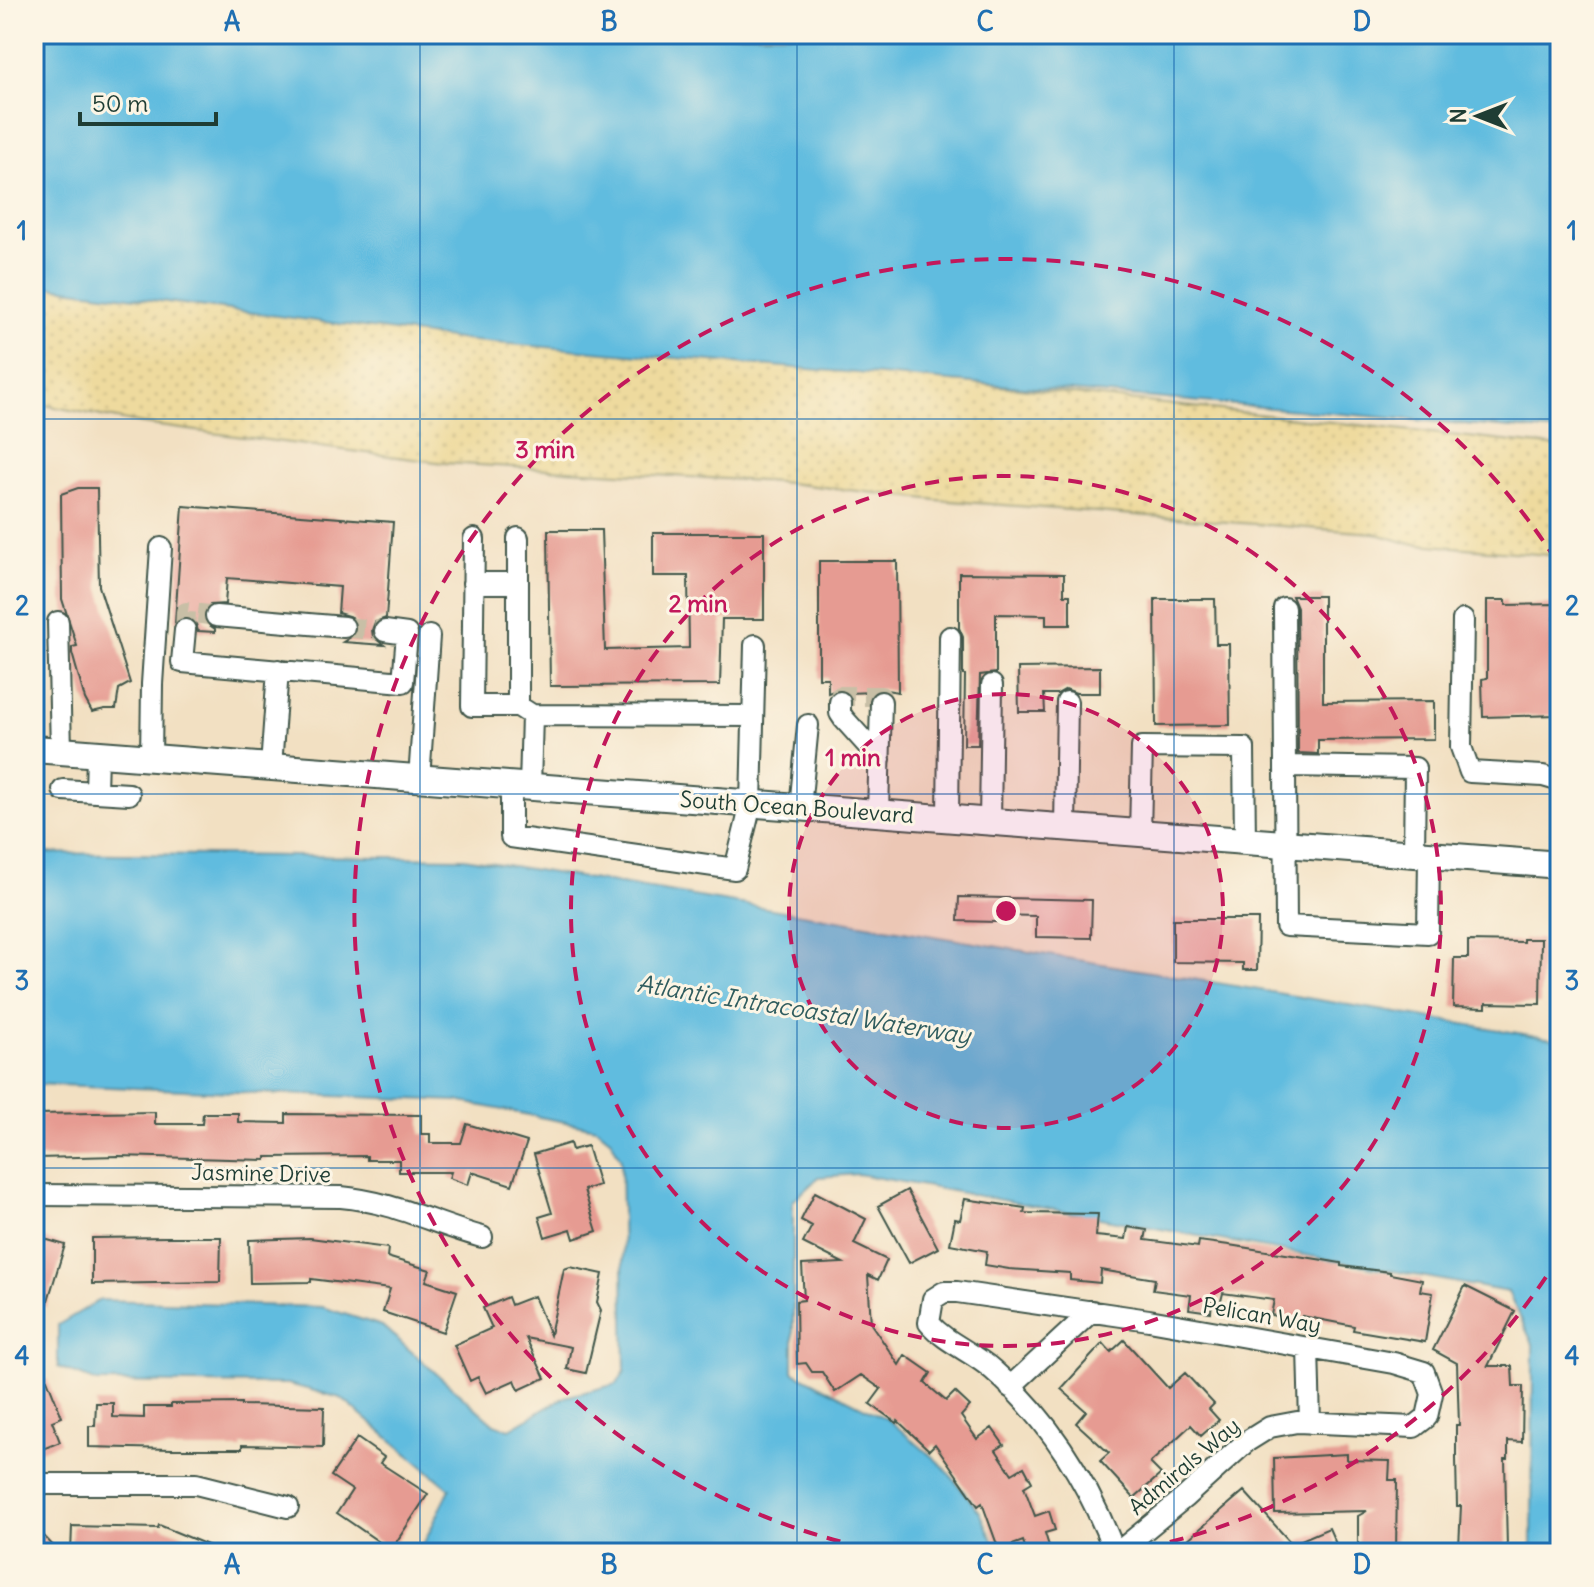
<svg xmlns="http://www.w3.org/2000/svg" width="1594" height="1587" font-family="Delius,sans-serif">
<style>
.sand{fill:url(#sand-dots);stroke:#868c69;stroke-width:2}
.water{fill:#61bcdf;stroke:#407c8a;stroke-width:2}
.building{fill:#e69b92}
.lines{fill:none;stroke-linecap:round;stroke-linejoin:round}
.minor-tunnel{stroke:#c8bfa6;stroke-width:20;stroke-dasharray:20 10;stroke-linecap:butt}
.minor-casing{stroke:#3f5549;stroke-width:24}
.major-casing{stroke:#3f5549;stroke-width:30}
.minor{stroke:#fff;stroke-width:20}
.major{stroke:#fff;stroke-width:26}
.grid{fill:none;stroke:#1f6fb2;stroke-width:2;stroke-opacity:0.55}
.ring{fill:none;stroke:#c2185b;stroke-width:4;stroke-dasharray:14 10}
.labels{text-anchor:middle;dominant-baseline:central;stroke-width:6;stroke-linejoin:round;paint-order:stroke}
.street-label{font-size:22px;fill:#1f3d34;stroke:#fcf5e5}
.water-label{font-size:24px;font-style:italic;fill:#305d5f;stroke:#fcf5e5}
.centre{fill:#c2185b;stroke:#fcf5e5;stroke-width:4}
.ring-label{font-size:24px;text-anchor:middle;font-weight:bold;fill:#c2185b;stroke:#fcf5e5;stroke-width:6;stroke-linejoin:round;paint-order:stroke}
.neatline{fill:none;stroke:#1f6fb2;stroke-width:3}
.grid-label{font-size:26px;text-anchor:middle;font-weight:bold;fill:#1f6fb2}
</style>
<defs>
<pattern id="sand-dots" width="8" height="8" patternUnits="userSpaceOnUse" patternTransform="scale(2)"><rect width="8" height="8" fill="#eeda9e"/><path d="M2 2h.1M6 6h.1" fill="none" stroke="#ccbc89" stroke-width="1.8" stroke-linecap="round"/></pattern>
</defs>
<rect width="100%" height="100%" fill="#fcf5e5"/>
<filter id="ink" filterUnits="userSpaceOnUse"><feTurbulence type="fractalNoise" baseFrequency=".0125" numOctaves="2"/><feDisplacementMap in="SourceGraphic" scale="16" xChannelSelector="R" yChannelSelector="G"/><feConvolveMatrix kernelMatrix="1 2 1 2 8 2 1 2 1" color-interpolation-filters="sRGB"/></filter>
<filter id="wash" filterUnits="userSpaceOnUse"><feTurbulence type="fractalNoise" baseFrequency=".006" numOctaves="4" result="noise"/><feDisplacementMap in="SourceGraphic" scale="32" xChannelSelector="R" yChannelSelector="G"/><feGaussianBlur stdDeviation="1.8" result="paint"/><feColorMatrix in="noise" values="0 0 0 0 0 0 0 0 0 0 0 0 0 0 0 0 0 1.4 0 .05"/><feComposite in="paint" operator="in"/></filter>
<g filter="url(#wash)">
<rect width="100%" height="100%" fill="#f2e0c2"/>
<path class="sand" d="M34 281 1560 447V556L1407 543 1374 533 937 500 779 482 444 463 143 424 34 403Z"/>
<path class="water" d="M34 34H1560V432L473 341 34 285Z
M34 853 464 858 1560 1040V1553H1532L1533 1344 1508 1292 858 1174 819 1177 793 1201V1372L889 1420 943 1466 980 1512 999 1553H419L450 1489 341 1398 288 1384 97 1382 58 1367V1325L100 1300 322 1307 382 1326 494 1424 510 1429 565 1397 617 1384 625 1371 621 1160 611 1140 596 1128 457 1101 34 1084Z"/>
<g id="blocks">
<path class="building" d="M78 488H97L99 586 130 683 119 689 116 709H105L92 712 85 699 72 653V647L77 646 62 599 61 494Z
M183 506 393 522 386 618 375 622 372 630 373 637 384 645 343 642 354 635 357 627 352 617 338 613 340 587 227 578 225 604 210 605 203 614 205 622 215 629V632L198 631 196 624 187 617 175 622Z
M548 530H601L605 650 689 648 688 576H653V533H764V619H722L720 685 550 686Z
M819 561H897L898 692 881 689 873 692 848 693 839 689 828 693V678H819Z
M959 573 1064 574V595H1070V625H1046V615L996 614V673L980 675 978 745H964L965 675H963V637L959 628Z
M1292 596H1323V702L1434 701V739L1318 740V754L1298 753 1297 608Z
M1155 599H1215L1216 644H1229L1230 725 1156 726Z
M1487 600H1506V605L1554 604 1557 715 1483 717 1482 679 1487 678Z
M1100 667V693H1076L1066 689 1057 694H1044L1045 712H1019L1018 668Z
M959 897 1092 900 1091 938 1036 937V916L996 915V922L958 921Z
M1173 919H1258L1257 970H1243V963L1173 962Z
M1523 939H1541L1540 1004 1486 1003V1008L1453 1007 1454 958H1468V941L1523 942Z
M155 1112V1124H202L203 1113H238V1122L286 1123V1114L421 1115V1134H430V1143H461L467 1124 527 1142 512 1185 472 1172 468 1185 449 1178 451 1172H399V1160H367V1156L266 1157V1160L119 1156 37 1158 36 1114Z
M570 1143 572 1150 587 1146 599 1185 584 1190 597 1231 574 1239 571 1229 545 1237 539 1217 552 1213 534 1154Z
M907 1190 938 1248 909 1263 878 1206Z
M815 1192 866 1219 854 1244 887 1260 878 1280 868 1275 871 1324 899 1365 905 1355 931 1373 925 1383 946 1401 955 1392 970 1406 961 1416 977 1439 992 1428 1004 1445 996 1450 1012 1474 1024 1467 1032 1482 1024 1487 1035 1516 1049 1511 1055 1530 1045 1533 1051 1553H1027L1023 1541 999 1550 982 1503 978 1506 935 1444 929 1450 898 1421 897 1423 870 1404 881 1389 861 1375 835 1392 822 1372H812L806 1363 797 1364 796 1301 804 1300 802 1265 843 1263 803 1243 812 1226 801 1220Z
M965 1199 1025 1208 1024 1213 1098 1214 1096 1236 1126 1239 1128 1227 1147 1230 1145 1240 1198 1247 1199 1241 1229 1245 1323 1260 1341 1263V1266L1390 1272V1274L1422 1280 1420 1291 1433 1293 1425 1342 1353 1330 1354 1326 1302 1316 1301 1321 1271 1315 1274 1300 1223 1293 1221 1301 1212 1300 1211 1312 1189 1309 1191 1295 1153 1290 1155 1279 1101 1270 1100 1283 1070 1280V1273L1009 1269 985 1265 987 1251 950 1244 955 1219 960 1220Z
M34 1236 65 1245 46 1307 34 1303Z
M170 1237H221L220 1282 92 1284V1238Z
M310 1238 388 1248 387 1257 430 1270 426 1281 457 1291 443 1332 383 1312 390 1289 311 1279V1282L250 1283 249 1240Z
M570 1267 603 1274 597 1302 601 1310 586 1373 567 1369 571 1347 526 1338 545 1378 519 1390 515 1380 486 1393 478 1377 470 1381 454 1345 492 1328 483 1308 508 1297 511 1305 534 1296 550 1335 564 1269Z
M1465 1286 1515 1311 1488 1366H1512L1513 1386H1523L1522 1442 1508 1441V1459H1505L1507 1548 1459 1547 1461 1506H1457L1456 1458V1425H1459L1457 1363 1433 1350Z
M1124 1340 1168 1388 1185 1373 1214 1404 1209 1409 1219 1420 1201 1436 1191 1425 1150 1463 1161 1474 1134 1498 1100 1461 1109 1453 1076 1423 1086 1411 1061 1389 1103 1343 1111 1352Z
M47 1379 62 1417 52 1421 60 1442 38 1451 34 1440V1385Z
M96 1403H113V1417L144 1418V1407H171V1404L241 1403V1405L324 1407 323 1447 242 1445V1449H172L89 1447V1426H95Z
M357 1438 384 1457 380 1463 428 1494 391 1550 337 1513 352 1490 331 1476Z
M1347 1454V1460L1390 1461 1389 1480H1397L1396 1553H1358V1516L1367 1511 1275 1513 1274 1458Z
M1244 1491 1292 1544 1329 1528 1340 1553H1185L1193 1546 1187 1540Z
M159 1525 227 1553H71L72 1526 158 1528Z
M42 1534 60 1553H34V1541Z"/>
</g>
</g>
<g filter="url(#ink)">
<use href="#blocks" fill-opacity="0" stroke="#3f5549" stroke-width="2"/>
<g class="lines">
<path class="minor-tunnel" d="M344 627 385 631
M185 630 186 612 216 616
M840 702V696H881V702"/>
<g class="minor-casing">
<path id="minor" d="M474 539 472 706H518L532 715 753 716
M473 583H518
M1284 608 1286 926 1428 933 1429 856
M216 616 344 627
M1463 620 1461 747 1470 772 1543 776 1560 781
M58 622 61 751
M185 630 182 662 403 682 407 634 385 631
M840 702V713L844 719 880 759
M518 706V538
M151 758 152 684 161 548
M1285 766 1415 768 1414 854
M271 767 278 670
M419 779 429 636
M511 785V837L735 869 751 804 755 645
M530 787 532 715
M63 790 129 794
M96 792 97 754
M800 808 808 725
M878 813 881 702
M948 819 950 637
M990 822 992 685
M1065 828 1067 702
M1140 834 1142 747 1244 748 1245 842
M34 1195 341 1197C395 1202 431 1223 482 1237
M1308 1348 1310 1423
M1010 1387 1092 1311
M34 1484H196L288 1507
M1115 1553C1089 1484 1049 1419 993 1370 973 1352 946 1343 929 1323L933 1299 944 1292H957L1149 1320 1394 1363 1424 1372 1432 1394 1427 1417 1414 1427 1297 1422 1270 1427 1246 1442 1184 1498 1117 1553"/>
</g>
<g class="major-casing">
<path id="major" d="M34 749 1560 865"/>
</g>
<use href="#minor" class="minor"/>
<use href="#major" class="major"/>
</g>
</g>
<path class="grid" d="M420 34V1553M797 34V1553M1174 34V1553M34 419H1560M34 794H1560M34 1168H1560"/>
<circle cx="1006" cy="911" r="217" fill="#c2185b" fill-opacity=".12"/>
<g class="ring">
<circle cx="1006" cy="911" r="217"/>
<circle cx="1006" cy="911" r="435"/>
<path d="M1559 1257A652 652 0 0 1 1125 1552M887 1552A652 652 0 1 1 1559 565"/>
</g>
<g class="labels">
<g class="street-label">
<text transform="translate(797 807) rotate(4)">South Ocean Boulevard</text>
<text transform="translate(261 1173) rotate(1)">Jasmine Drive</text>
<text transform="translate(1262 1315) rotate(10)">Pelican Way</text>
<text transform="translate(1184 1466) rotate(-40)">Admirals Way</text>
</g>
<g class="water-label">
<text transform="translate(804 1009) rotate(9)">Atlantic Intracoastal Waterway</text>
</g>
</g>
<circle cx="1006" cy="911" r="12" class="centre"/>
<g class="ring-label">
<text x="545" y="458">3 min</text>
<text x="698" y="612">2 min</text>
<text x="853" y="766">1 min</text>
</g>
<rect width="1594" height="1587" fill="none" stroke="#fcf5e5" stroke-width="88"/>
<g transform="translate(1478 116) rotate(270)" stroke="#fcf5e5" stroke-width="6" paint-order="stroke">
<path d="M0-6L14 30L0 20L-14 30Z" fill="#1f3d34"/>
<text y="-12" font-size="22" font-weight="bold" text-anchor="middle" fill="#1f3d34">N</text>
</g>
<path d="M80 112v12h136v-12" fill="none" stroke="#1f3d34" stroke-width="4"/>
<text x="92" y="112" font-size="24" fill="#1f3d34" stroke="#fcf5e5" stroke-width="6" paint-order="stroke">50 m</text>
<rect x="44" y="44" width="1506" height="1499" class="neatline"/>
<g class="grid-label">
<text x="232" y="31">A</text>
<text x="609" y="31">B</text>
<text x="985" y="31">C</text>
<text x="1362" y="31">D</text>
<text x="22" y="240">1</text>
<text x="1572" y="240">1</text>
<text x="22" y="615">2</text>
<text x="1572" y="615">2</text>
<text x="22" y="990">3</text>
<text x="1572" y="990">3</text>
<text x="22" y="1365">4</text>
<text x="1572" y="1365">4</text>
<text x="232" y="1574">A</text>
<text x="609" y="1574">B</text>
<text x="985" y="1574">C</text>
<text x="1362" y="1574">D</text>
</g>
</svg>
